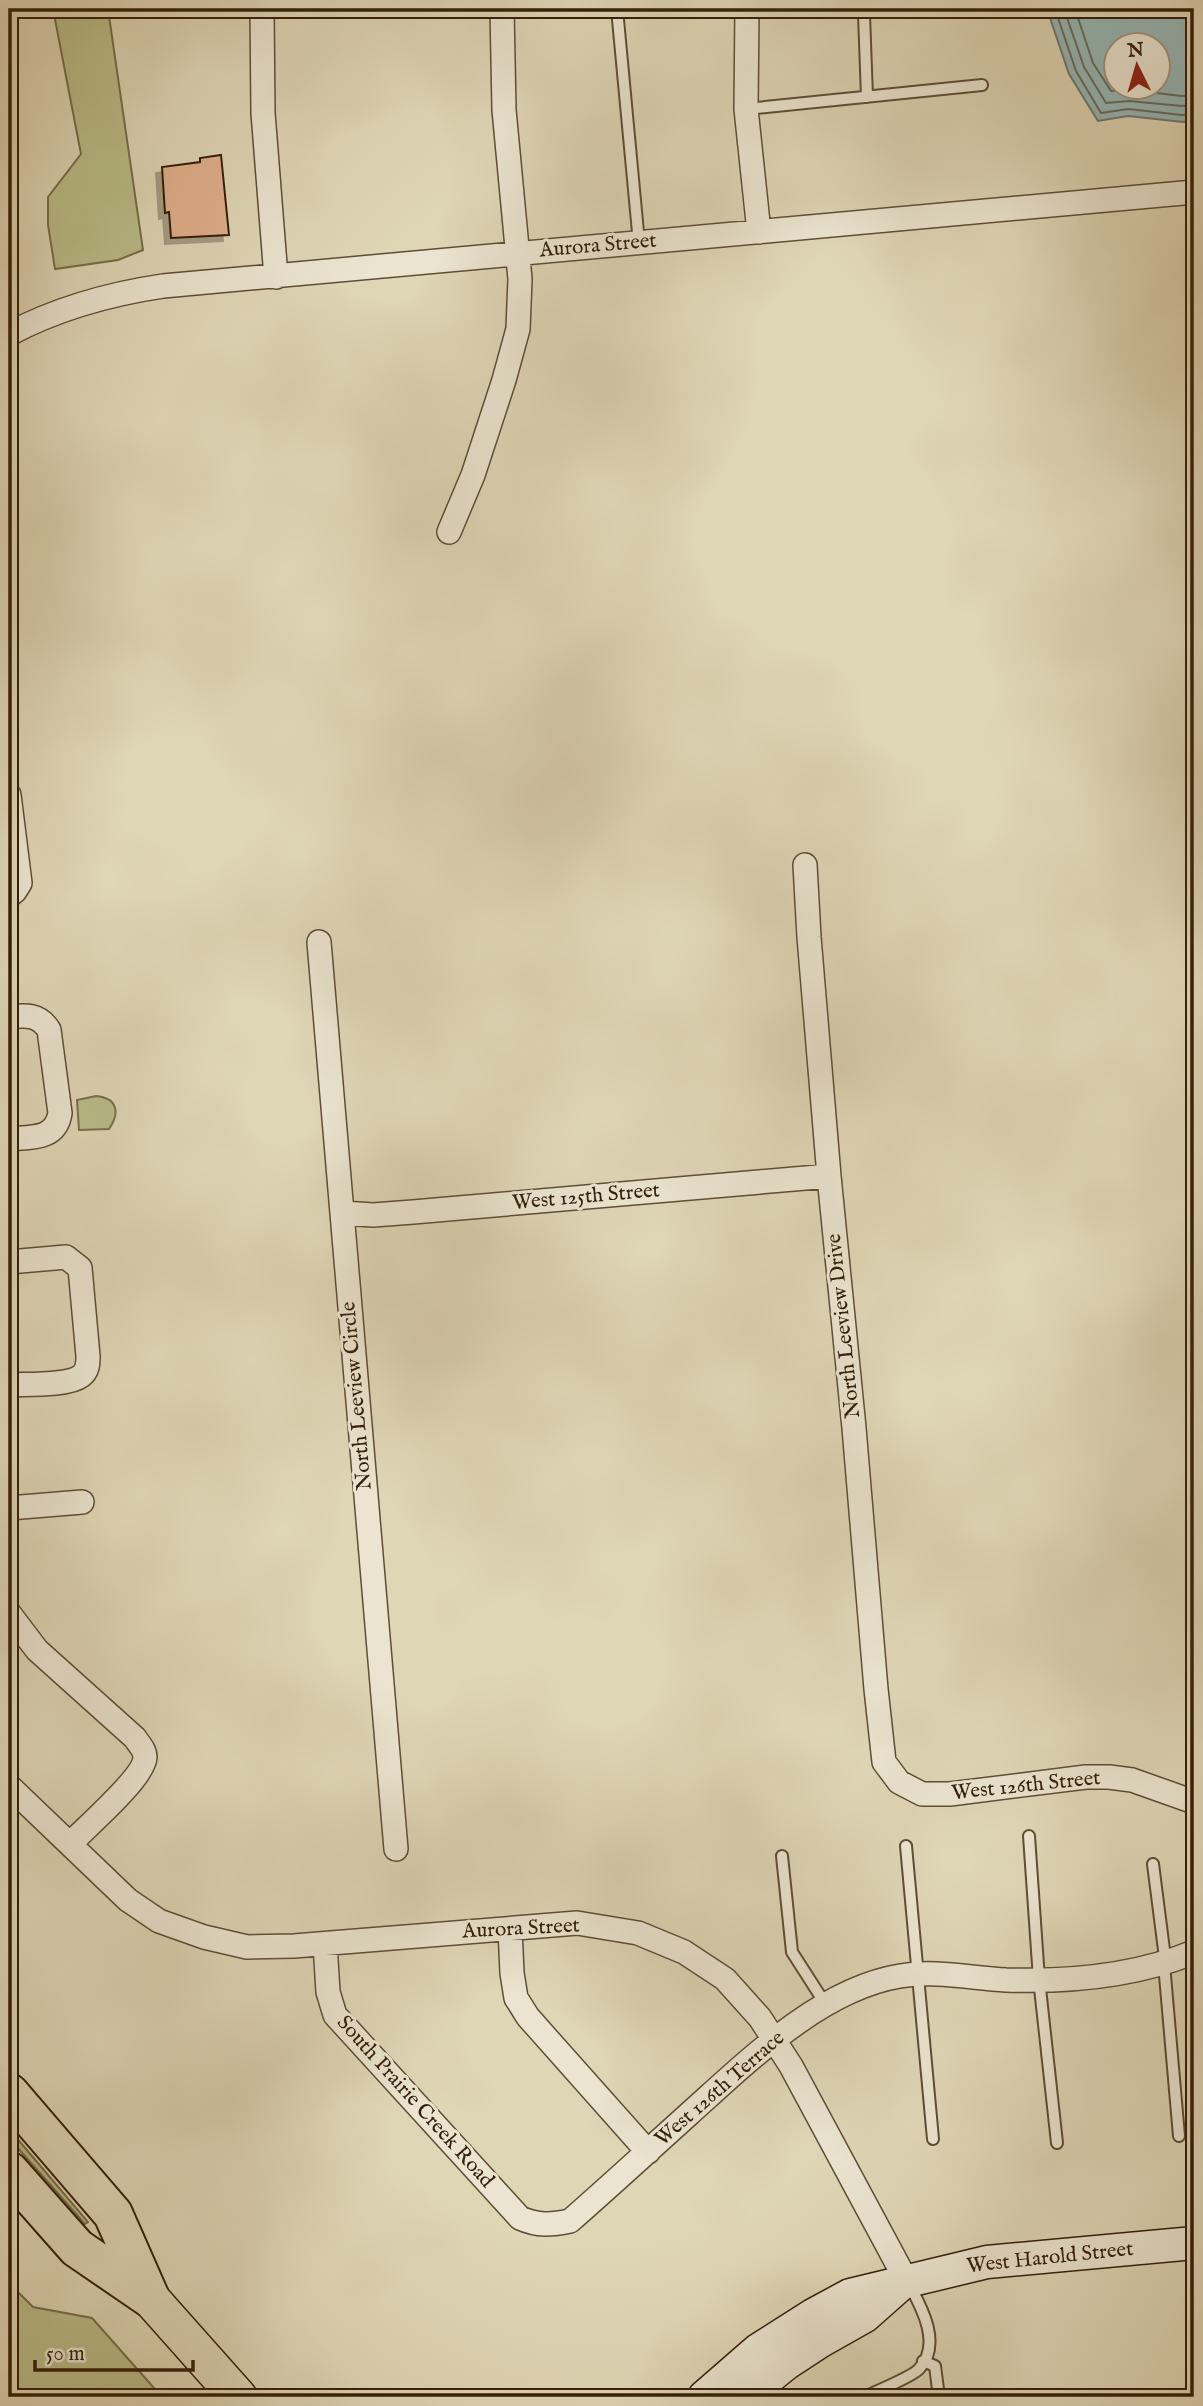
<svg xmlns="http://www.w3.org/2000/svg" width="1203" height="2406" font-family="'IM FELL English',serif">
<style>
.green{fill:#b9bc89;stroke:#776e4a;stroke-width:2}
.water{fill:#96b7b7;stroke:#6f7a72;stroke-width:2;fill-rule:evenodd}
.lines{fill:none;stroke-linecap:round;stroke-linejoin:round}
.shore{stroke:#666b60;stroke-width:2}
.building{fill:#dfaf8d;stroke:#351f0a;stroke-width:2;filter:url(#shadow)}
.service-casing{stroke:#604d35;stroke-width:14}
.minor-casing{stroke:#604d35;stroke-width:26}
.secondary-casing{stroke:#351f0a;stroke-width:35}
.trunk-casing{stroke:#351f0a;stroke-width:40}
.motorway-casing{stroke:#351f0a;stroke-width:42}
.service{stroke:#eae4d0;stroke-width:10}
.minor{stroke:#eae4d0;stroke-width:23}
.secondary{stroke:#eae4d0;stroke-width:32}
.trunk{stroke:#dfd6b6;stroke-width:37}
.motorway{stroke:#dfd6b6;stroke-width:38}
.labels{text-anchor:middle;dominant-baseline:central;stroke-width:6;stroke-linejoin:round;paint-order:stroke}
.street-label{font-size:21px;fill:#351f0a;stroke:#eae4d0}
</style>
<defs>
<filter id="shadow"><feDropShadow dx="-6" dy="6" stdDeviation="0" flood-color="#0004"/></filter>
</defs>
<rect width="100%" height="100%" fill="#dfd6b6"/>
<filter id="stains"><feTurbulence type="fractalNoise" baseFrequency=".00286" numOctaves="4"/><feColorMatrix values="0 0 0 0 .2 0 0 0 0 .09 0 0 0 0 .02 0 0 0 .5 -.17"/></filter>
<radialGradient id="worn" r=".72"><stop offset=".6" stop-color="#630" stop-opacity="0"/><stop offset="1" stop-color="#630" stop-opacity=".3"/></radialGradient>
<path class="green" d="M53 9H108L143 250 118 260 55 269 48 225V197L81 154Z
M96 1096C118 1098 120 1113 109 1129L79 1130 77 1100Z
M9 2129 88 2222 85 2224 9 2138Z
M9 2283 33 2307 92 2318 162 2397H9Z"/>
<path class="water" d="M1047 9H1194V121L1183 122 1128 116 1098 121 1069 74ZM1116 46H1158V88H1116Z"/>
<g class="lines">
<path class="shore" d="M1055 9 1076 71 1101 113 1128 109 1182 115 1194 114
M1064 9 1084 67 1106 103 1129 101 1182 106 1194 105
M1075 9 1093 63 1111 91 1130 90 1182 96 1194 95"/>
</g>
<path class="building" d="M221 155 229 235 171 238 169 212 165 213 162 167 200 162V158Z"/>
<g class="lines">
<g class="service-casing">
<path id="service" d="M617 9 639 243
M866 9 864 15 867 97
M746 109 982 85
M1029 1836 1039 1979 1057 2143
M906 1846 933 2139
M782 1856 792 1952 826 2005
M1153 1864 1164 1950 1169 1961
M1164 1964 1179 2136
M923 2361 935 2366 939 2397
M865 2397C876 2391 912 2377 919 2369 942 2345 922 2308 910 2286"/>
</g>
<g class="minor-casing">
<path id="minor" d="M262 9 263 113 276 277
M747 9 746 109 759 232
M9 334C58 308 109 294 163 286L1194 192
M449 532 473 475 504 380 518 329 520 279 504 110 502 9
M9 795 20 883 15 891 9 896
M805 865 809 937 829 1176 854 1428 876 1689 884 1762 899 1782 922 1794H950L1086 1777H1109L1132 1780 1194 1802
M319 942 396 1849
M9 1017C26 1015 39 1014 49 1030L60 1113C56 1140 31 1137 9 1139
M343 1213 373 1215 413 1212 829 1176
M9 1262 66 1257 80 1268 88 1356C88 1363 88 1371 81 1376 68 1386 26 1384 9 1385
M9 1508 82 1502
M9 1613 37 1650 135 1738C139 1744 145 1750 145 1757 145 1777 85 1828 70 1844
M9 1786 128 1900 159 1921 204 1937 247 1947 294 1946 577 1923 638 1933 684 1952 725 1979 760 2018 791 2066 906 2280
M510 1929 512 1973 516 1998 528 2017 648 2152
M325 1944 328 1992 335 2015 520 2218C538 2226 551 2225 570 2221 610 2186 649 2150 689 2114 746 2063 820 1989 900 1976 936 1970 970 1978 1006 1980 1069 1982 1136 1976 1194 1952"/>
</g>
<g class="secondary-casing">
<path id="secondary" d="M704 2397 758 2350 813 2315 850 2295 987 2262 1194 2243
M745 2397 787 2363 819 2342 865 2316 900 2285"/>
</g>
<g class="trunk-casing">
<path id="trunk" d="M150 2298 238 2397"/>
</g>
<g class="motorway-casing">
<path id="motorway" d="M9 2093 113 2214 150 2298
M9 2171 77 2248 150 2298"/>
</g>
<use href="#service" class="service"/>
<use href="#minor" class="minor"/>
<use href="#secondary" class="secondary"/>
<use href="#trunk" class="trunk"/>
<use href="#motorway" class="motorway"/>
</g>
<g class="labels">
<g class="street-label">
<text transform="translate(598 246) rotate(-5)">Aurora Street</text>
<text transform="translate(586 1197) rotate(-5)">West 125th Street</text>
<text transform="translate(844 1326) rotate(-96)">North Leeview Drive</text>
<text transform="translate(357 1396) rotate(-95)">North Leeview Circle</text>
<text transform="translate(1026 1786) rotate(-6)">West 126th Street</text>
<text transform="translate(521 1929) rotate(-3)">Aurora Street</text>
<text transform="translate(720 2089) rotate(-41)">West 126th Terrace</text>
<text transform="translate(415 2102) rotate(48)">South Prairie Creek Road</text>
<text transform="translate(1050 2258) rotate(-6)">West Harold Street</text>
</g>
</g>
<rect width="1203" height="2406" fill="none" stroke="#dfd6b6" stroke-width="35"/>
<rect x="10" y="10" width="1182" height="2385" fill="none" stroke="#351f0a" stroke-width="3.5"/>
<rect x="18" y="18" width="1168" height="2371" fill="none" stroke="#351f0a" stroke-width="2"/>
<g transform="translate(1137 66) rotate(355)"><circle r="33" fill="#eae4d0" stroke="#a29581" stroke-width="2"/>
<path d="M0-5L12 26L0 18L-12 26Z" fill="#8f2418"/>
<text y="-10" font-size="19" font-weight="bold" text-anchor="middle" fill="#351f0a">N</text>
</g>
<path d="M35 2360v10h158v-10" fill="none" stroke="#351f0a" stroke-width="3.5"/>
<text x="46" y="2360" font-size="21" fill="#351f0a" stroke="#eae4d0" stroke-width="5" paint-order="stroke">50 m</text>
<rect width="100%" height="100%" filter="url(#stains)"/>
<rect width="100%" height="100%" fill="url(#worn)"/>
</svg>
